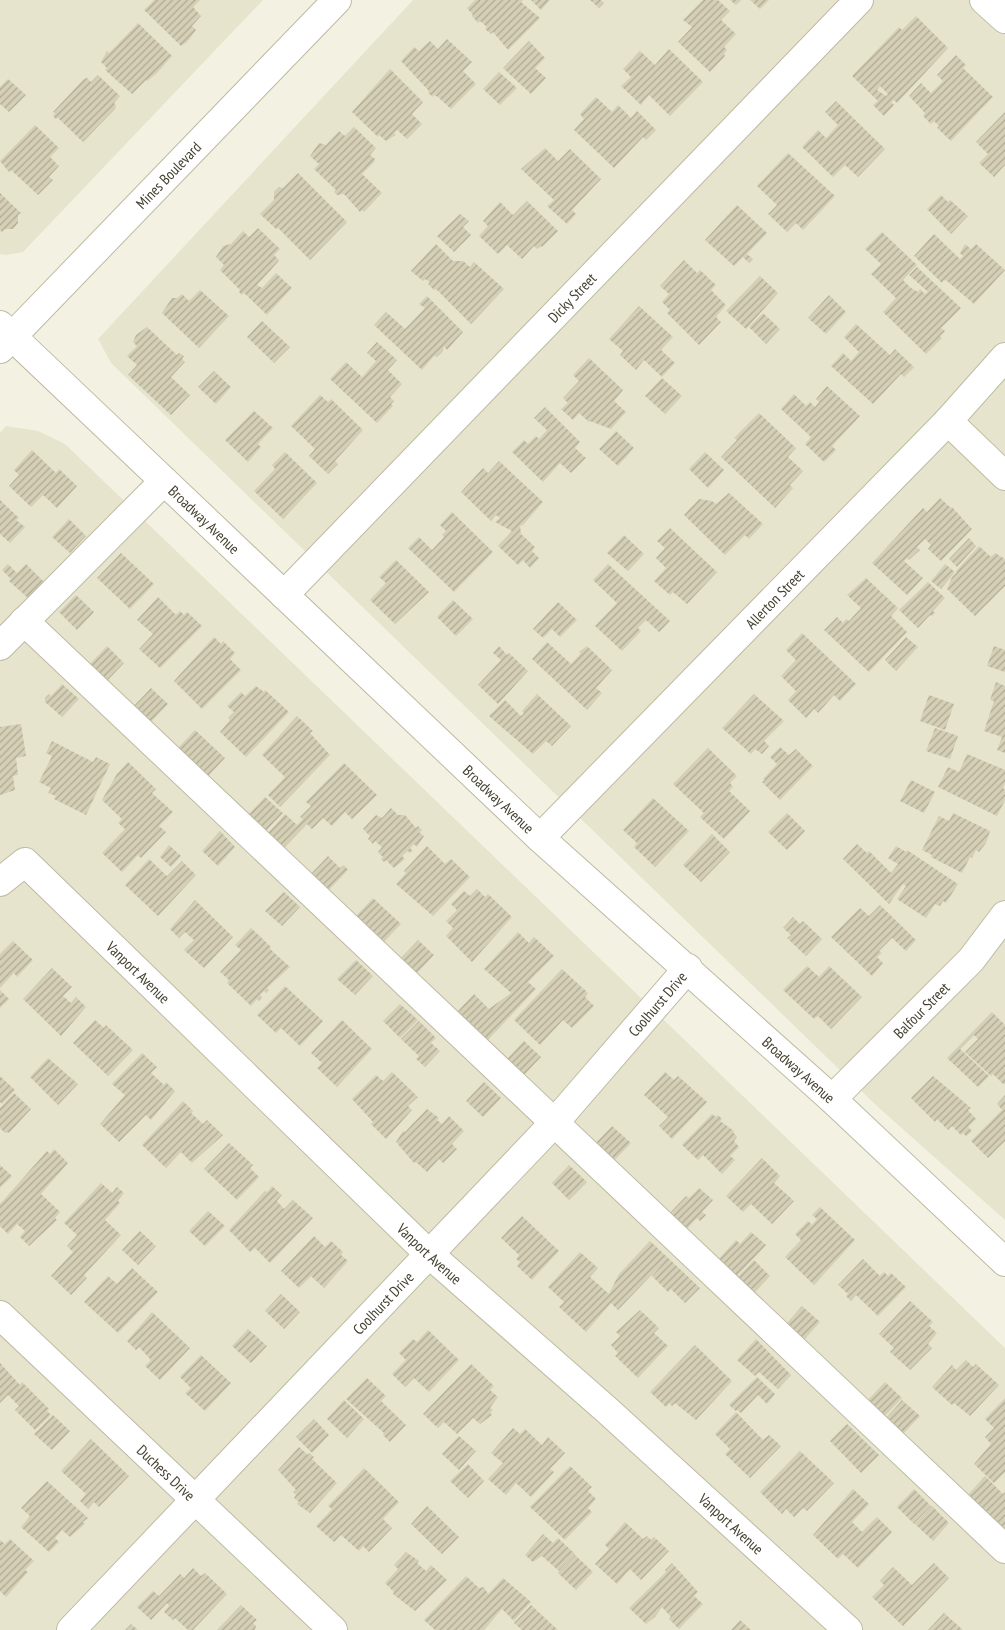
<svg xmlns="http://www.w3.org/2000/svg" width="1005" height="1630" font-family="'PT Sans Narrow',sans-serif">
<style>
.residential{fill:#e7e4ce}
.building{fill:url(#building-hatch);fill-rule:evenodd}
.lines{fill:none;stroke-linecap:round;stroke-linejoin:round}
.minor-casing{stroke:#bebaa3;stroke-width:30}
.minor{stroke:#fff;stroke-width:28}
.labels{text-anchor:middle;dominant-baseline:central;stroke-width:4.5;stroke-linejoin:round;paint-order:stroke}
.street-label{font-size:15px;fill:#444031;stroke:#fff}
</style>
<defs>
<pattern id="building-hatch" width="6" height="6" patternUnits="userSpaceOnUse" patternTransform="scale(1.25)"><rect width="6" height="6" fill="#d4cfb5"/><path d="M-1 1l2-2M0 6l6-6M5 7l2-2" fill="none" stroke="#aea994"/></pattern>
</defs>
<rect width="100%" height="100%" fill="#f3f1e1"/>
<path class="residential" d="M0 0H263L23 252 6 255 0 254Z
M413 0H1005V1220L878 1107 111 363 98 339Z
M6 426 38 431 65 444 1005 1348V1630H0V433Z"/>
<path class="building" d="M154 0H200L193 7 201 16 192 26 196 30 187 42 181 46 144 10Z
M475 0H523L521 2 540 18 508 50 493 32 491 34 485 29 487 27 480 21 478 23 472 16 473 15 467 8Z
M531 0H550L541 10Z
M590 0H601L604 3 599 8Z
M703 0H718L730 11 721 20 736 34 724 47 727 50 724 54 725 56 710 72 678 42 692 27 683 20Z
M730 0H741L736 5Z
M750 0H769L760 9Z
M916 16 948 48 897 103 894 100 891 102 894 105 884 116 873 105 878 101 852 76 899 27 902 30ZM880 86 888 94 886 96 877 90Z
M138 23 172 56 157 73 147 81 146 80 132 94 105 70 107 68 101 62 107 51 109 53Z
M447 39 472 62 463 71 476 84 451 109 438 97 434 95 433 97 428 93 429 91 401 61 414 47 419 51 430 41 438 49Z
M529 41 545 58 535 68 546 78 531 94 503 68Z
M669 49 703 82 670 116 649 95 641 105 621 86 631 77 623 69 640 51 655 65Z
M956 55 966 65 963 68 993 97 951 141 937 128 939 126 934 121 931 124 923 116 925 113 909 96 921 83 931 93 943 81 937 75Z
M390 69 423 102 412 114 422 124 407 139 397 130 394 133 396 135 386 141 379 135 378 137 352 112Z
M499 72 517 88 500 105 483 89Z
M98 75 120 96 114 103 116 106 115 109 83 142 58 118 56 119 53 116 55 113 53 112 84 79 87 78 91 82Z
M8 79 26 95 9 112 0 104V87Z
M596 97 612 112 618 105 631 118 637 111 656 130 646 140 643 137 614 168 574 130 584 119 580 114Z
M836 101 885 149 858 177 845 165 833 177 802 147 818 130 826 138 838 125 825 112Z
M1005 112V165L994 177 979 163 988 154 976 142Z
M35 125 59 148 50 157 59 166 49 177 53 180 38 195 11 170 9 172 0 161Z
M354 127 376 148 370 155 375 159 374 162 362 174 382 193 364 212 362 210 360 212 344 194 337 195 334 192 336 190 314 169 319 164 310 156 319 143 326 145 339 131 345 136Z
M545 148 558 161 570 149 601 179 572 210 576 214 567 224 547 206 554 200 521 169Z
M788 153 835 196 803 230 796 223 787 232 768 214 777 205 757 186Z
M298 173 347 222 310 260 278 228 276 229 260 214 274 200V192L279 187 283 188Z
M0 193 21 213 18 215V223L13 229H5L2 232 0 230Z
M941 195 948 202 950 200 968 216 951 234 927 209Z
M527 201 558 231 542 247 541 246 537 249 534 246 522 259 507 245 498 254 479 236 488 226 483 221 500 202 513 215Z
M737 205 767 233 747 254 753 259 749 263 743 257 734 266 705 240Z
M460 214 469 221 463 227 471 235 454 252 437 236Z
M258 228 280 249 274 255 279 260 277 263 257 285 262 288 276 273 292 288 267 315 244 293 242 295 239 292 240 290 220 270 224 265 216 257 223 246 231 244 243 231 249 237Z
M882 232 917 265 903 280 911 288 918 292 920 289 925 294 928 292 909 275 917 267 961 308 941 328 945 331 940 336 942 338 926 354 883 312 896 298 871 274 881 264 865 249Z
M934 234 960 259 963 256 960 253 965 244 971 249 976 244 1005 270 974 304 947 281 944 280 942 283 914 256Z
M436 244 453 261H463L470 267 474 262 504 289 471 324 436 289 434 290 428 284 430 282 425 279 423 281 411 271Z
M684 260 697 273 700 270 716 285 711 290 726 305 716 317 721 322 699 345 667 313 670 310 662 302 669 294 660 286Z
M760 276 778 293 746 329 726 311Z
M200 290 229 316 199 348 162 313 172 298H177L182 294 189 301Z
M829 295 846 312 826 334 808 318Z
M427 296 463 332 447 350 444 346 443 351 437 357 434 356 422 370 374 325 386 312 405 329 425 308 419 304Z
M639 306 673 337 661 350 675 363 662 377 644 360 636 370 620 355 623 351 609 339Z
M763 313 780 329 766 344 749 327Z
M262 321 290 347 274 363 247 337Z
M856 324 890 355 895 349 914 367 904 377 901 374 873 404 831 366 843 353 851 361 859 352 844 337Z
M147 327 177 355 179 353 184 356 182 359 185 362 171 377 190 395 171 415 128 375 137 365 127 356 137 346 133 342 136 335Z
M377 342 397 360 388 370 402 384 390 397 394 401 391 404 393 406 377 423 330 379 346 362 362 377 376 361 367 353Z
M589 358 623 390 614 401 626 412 611 429 590 421 589 422 579 413 573 420 561 409 568 403 563 398 579 381 573 375Z
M214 371 231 387 216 404 198 387Z
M662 378 682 396 665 414 645 396Z
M827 386 860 416 832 446 836 450 824 462 805 444 811 437 781 409 794 394 806 406 810 402 815 407 819 402 816 399Z
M320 395 328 402 331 399 363 430 335 461 338 464 328 474 309 456 315 449 291 426Z
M545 407 580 442 575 448 586 458 571 473 560 463 543 482 512 452 524 440 528 444 536 436 539 439 547 430 534 418Z
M254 411 273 428 258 444 261 447 248 462 225 440Z
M759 413 796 448 788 457 803 471 790 485 793 488 775 508 721 457 737 440 734 438Z
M616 431 634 448 618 466 599 449Z
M32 450 56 473 59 469 77 486 57 508 43 495 31 507 9 486 19 475 14 470Z
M285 452 317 483 283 519 254 491 275 469 272 465Z
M705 452 724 470 708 488 689 469Z
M499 461 543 502 523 525 520 526 521 534 535 547 532 551 539 558 530 568 523 560 518 565 498 546 512 531 495 522 500 518 496 515 491 521 461 492 483 468 488 473Z
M729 493 763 524 749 539 745 535 725 555 684 515 699 499 712 501 716 504Z
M940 498 951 508 952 507 972 529 941 561 928 549 931 545 925 539 917 547 920 550 909 560 907 558 904 561 923 578 907 595 872 563 923 508 927 512Z
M0 500 19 518 16 520 25 527 10 543 0 534Z
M452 512 493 552 454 592 408 548 419 537 432 550 444 537 442 535 446 531 440 525Z
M69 519 86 536 70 553 52 537Z
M670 528 717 572 687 604 673 592 670 595 654 581 666 568 656 558 665 548 657 541Z
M624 535 644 554 628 571 607 553Z
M969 538 976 546 957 567 949 559Z
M979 546 991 557 995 553 1005 559V586L975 616 947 589 952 577 957 572 956 571Z
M121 553 154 584 130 609 97 578Z
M396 560 429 592 395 624 370 600 386 583 379 577Z
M8 564 17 573 26 564 44 582 29 599 9 581 11 579 2 570Z
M608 564 670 621 659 632 646 620 638 628 641 631 622 651 595 626 617 603 593 580Z
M945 564 955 572 941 589 931 581Z
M866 578 898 608 891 616 907 632 869 672 824 630 837 617 843 623 846 619 849 621 861 608 847 595Z
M928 582 945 598 933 611 935 613 932 616 930 615 918 628 899 610Z
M76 595 94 612 77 630 59 612Z
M158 597 176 615 180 611 184 615 187 612 202 626 160 668 139 649 153 634 137 620Z
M453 600 473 619 456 636 437 617Z
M558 602 577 620 560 637 552 629 543 638 533 629Z
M802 633 856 684 840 701 834 695 818 713 814 709 806 718 788 700 796 691 781 676 796 660 786 650Z
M214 637 221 644 223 641 235 653 230 659 241 670 202 709 174 681Z
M906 637 918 647 896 671 885 660Z
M547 642 571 664 581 653 579 652 587 646 612 670 596 688 602 693 587 710 532 659Z
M107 646 124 663 106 682 89 665Z
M499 646 507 655 509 653 528 671 498 704 478 685 501 660 493 653Z
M994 646 1005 650V672L987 666Z
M996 682 1005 686V753L997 750 1002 737 984 731 994 701 990 700Z
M62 684 79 699 62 717 45 702V698L49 694 51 696Z
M256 686 264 692 265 690 289 712 246 757 220 732 230 720 228 718 234 712 227 706 241 692 245 696Z
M151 688 168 704 150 723 133 707Z
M537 694 571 726 552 746 546 741 533 754 489 716 505 700 521 716 524 713 522 711Z
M754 694 784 721 764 741 769 746 762 754 755 749 751 754 722 728Z
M929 695 954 704 945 730 920 721Z
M297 716 313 731 310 733 330 755 280 807 268 795 285 777 262 755Z
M21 724 26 756 16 758 18 775 13 776 15 790 0 795V727Z
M935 728 958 736 950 759 926 751Z
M195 730 225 758 207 777 177 749Z
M52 741 93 762 96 757 110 764 86 815 54 799 56 796 48 793 51 788 39 782 52 756 46 753Z
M780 747 789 755 796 749 813 766 780 800 762 782 765 780 763 779 777 764 770 757Z
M708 748 737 776 730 783 733 787 729 791 750 811 724 839 700 817 704 813 673 784Z
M967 754 1005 770V784L1003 788 1005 790V800L997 816 938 787 948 767 959 772Z
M128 762 156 789 152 793 173 812 159 826 166 832 141 858 138 855 122 872 102 853 125 829 118 823 122 819 102 800 117 774Z
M344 763 377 795 352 819 345 812 332 826 323 818 312 829 307 824 283 849 267 834 285 814 297 825 303 819 300 817 311 806 306 802Z
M911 780 935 792 924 813 900 801Z
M265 797 283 813 266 831 248 815Z
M653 798 689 831 655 867 634 847 637 843 623 830Z
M391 808 398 815H405L416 828 418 826 422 830 419 832 424 836 417 847 414 844 410 848 413 851 410 853 408 851 402 856 405 859 394 868 386 860 384 862 381 859 383 857 378 852 382 847 375 841 373 844 368 839 370 836 363 829 376 815 382 818Z
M787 813 805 831 787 850 768 832Z
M953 813 990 831 986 843 979 852 976 850 972 858 970 857 962 873 931 857 932 855 922 850 939 816 949 821Z
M220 831 235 847 218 866 202 851Z
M712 834 730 852 701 882 683 865Z
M857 844 867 853 869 851 891 873 898 864 888 858 896 846 906 852 907 850 958 884 946 903 943 901 940 906 935 904 926 918 897 899 906 886 903 884 889 904 843 859Z
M169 845 181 856 171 867 160 857Z
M427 846 445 864 451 859 470 877 433 916 396 884 406 873 404 871Z
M328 856 340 868 344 865 348 870 328 891 311 874Z
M149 859 167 876 182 861 196 875 158 916 125 885Z
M477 889 485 897 488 894 512 917 472 962 446 936 453 928 446 921 457 910 451 904 464 891 470 896Z
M284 892 300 907 282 926 265 911Z
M373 898 401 924 383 943 355 917Z
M195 900 233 937 204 968 184 950 194 940 185 932 179 938 170 929Z
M880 905 916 940 906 951 892 938 879 951 882 953 877 957 883 963 872 976 831 937 860 908 869 916Z
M793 917 800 924 803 921 822 939 806 956 787 938 791 935 783 928Z
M251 928 271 947 270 949 290 967 267 988 269 990 266 993 264 991 260 995 262 997 259 1001 257 999 251 1006 227 983 229 980 220 972 241 950 235 945Z
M518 932 529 943 534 937 554 956 528 982 536 989 487 1041 458 1011 474 994 489 1009 511 993 484 969Z
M418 940 434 955 415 975 400 959Z
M13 941 33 960 17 977 14 973 0 988V954Z
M356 960 373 976 355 995 337 979Z
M807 966 819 977 829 966 862 997 831 1029 818 1016 814 1019 783 990Z
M52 968 72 987 63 996 71 1003 76 997 86 1007 61 1036 23 999Z
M562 969 588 993 585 997 594 1006 572 1028 563 1020 540 1045 514 1020Z
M285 986 323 1021 300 1046 281 1028 276 1033 257 1015Z
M0 990 9 999 0 1008Z
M400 1004 418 1020 400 1038 383 1021Z
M992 1012 1005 1025V1084H1003L993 1074 991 1076 965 1052 978 1039 974 1035 960 1049 989 1076 978 1087 947 1058Z
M95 1020 104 1028 106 1025 133 1050 108 1076 73 1043Z
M342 1020 372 1049 337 1087 317 1068 322 1063 311 1053Z
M419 1021 436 1038 431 1043 440 1051 425 1067 416 1059 419 1056 401 1039Z
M524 1041 541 1057 523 1076 506 1060Z
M142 1053 157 1067 151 1073 164 1085 166 1082 175 1091 151 1120 146 1115 119 1142 100 1124 125 1095 112 1084Z
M48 1058 78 1084 58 1105 30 1077Z
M392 1072 418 1097 408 1106 412 1110 386 1139 371 1124 373 1122 352 1099 376 1075 383 1081Z
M665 1072 674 1080 678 1076 707 1102 672 1139 659 1126 668 1117 644 1095Z
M0 1076 15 1090 2 1104 0 1102Z
M933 1076 971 1108 968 1110 976 1119 968 1127 972 1131 966 1136 963 1133 961 1135 952 1126 948 1130 937 1119 935 1122 911 1098Z
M484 1082 501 1098 483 1117 466 1101Z
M14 1093 31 1109 9 1133 7 1132 5 1133 0 1128V1108Z
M1005 1095V1141L988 1158 971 1141 1002 1110 997 1104Z
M183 1101 193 1111 191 1113 203 1124 207 1120 223 1135 192 1163 181 1152 166 1168 142 1145Z
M427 1109 439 1118 437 1120 442 1124 449 1116 464 1131 452 1144 457 1149 443 1163 439 1159 427 1172 416 1162 414 1163 396 1142 403 1131 405 1132Z
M712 1114 716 1117 718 1115 722 1119 720 1121 734 1131 733 1132 737 1137 734 1141 739 1147 730 1156 735 1160 722 1174 703 1155 698 1160 682 1145Z
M612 1126 631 1143 614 1161 595 1144Z
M229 1143 253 1165 250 1168 259 1177 237 1200 204 1169Z
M54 1149 68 1163 41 1194 60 1212 55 1218 57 1220 29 1246 20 1237 25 1231 17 1224 8 1234 0 1226V1204L47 1151 50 1154Z
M762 1158 780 1176 774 1183 794 1201 772 1224 751 1204 743 1212 726 1196Z
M0 1165 12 1176 0 1188Z
M569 1165 587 1182 569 1200 552 1183Z
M101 1183 112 1193 117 1187 124 1193 118 1201 120 1203 105 1220 121 1235 84 1275 87 1278 71 1295 51 1276 73 1252 67 1246 77 1235 64 1223Z
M272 1186 282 1195 277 1201 284 1209 293 1200 313 1218 270 1263 255 1248 250 1252 229 1230 265 1191 267 1192Z
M699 1188 713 1200 702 1212 706 1215 700 1221 697 1218 686 1230 669 1214 686 1196 689 1198Z
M820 1207 855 1240 814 1285 785 1257 801 1240 795 1234 808 1221 812 1225 817 1219 812 1215Z
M208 1211 225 1226 205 1246 189 1231Z
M522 1216 559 1251 532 1280 517 1266 520 1262 516 1259 519 1255 501 1238Z
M140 1231 156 1246 138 1265 122 1250Z
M751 1232 766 1245 735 1278 717 1261 736 1240 740 1244Z
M314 1236 325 1247 331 1241 343 1252 341 1255 348 1261 324 1288 311 1276 299 1288 281 1271Z
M650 1241 700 1288 685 1303 671 1289 668 1292 652 1276 663 1263 618 1310 611 1303 586 1332 559 1307 564 1302 548 1287 580 1252 598 1268 590 1277 609 1294 619 1274Z
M863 1259 880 1276 884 1272 888 1276 891 1273 906 1287 878 1316 856 1295 851 1301 846 1296 848 1294 838 1285Z
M754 1260 770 1276 753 1294 737 1278Z
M132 1268 158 1292 118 1333 84 1302 108 1276 117 1284Z
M281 1294 300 1312 284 1329 265 1311Z
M910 1301 933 1322 929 1326 937 1333 928 1344 932 1348 910 1370 890 1352 894 1348 879 1334Z
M802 1306 820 1322 804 1340 786 1324Z
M640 1310 659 1328 654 1333 668 1346 638 1378 615 1356 618 1353 611 1345 620 1336 616 1332Z
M152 1312 190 1348 160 1380 145 1366 151 1360 139 1347 136 1350 127 1341Z
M248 1329 267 1346 251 1363 232 1346Z
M428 1330 459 1360 429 1392 414 1378 405 1387 392 1374 406 1360 399 1353 413 1339 417 1342Z
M756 1339 791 1375 778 1389 759 1372 755 1376 737 1360Z
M695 1345 732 1381 696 1420 675 1403 672 1406 669 1403 666 1407 650 1392Z
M201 1355 231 1383 205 1411 185 1393 191 1388 180 1377Z
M966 1360 973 1367 976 1364 999 1385 970 1416 954 1403 952 1405 932 1387 952 1365 956 1370Z
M0 1363 20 1385 22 1382 49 1409 47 1411 51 1415 35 1430 15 1410 19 1406 8 1395 0 1403Z
M471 1364 494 1386 490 1390 498 1397 490 1408 493 1410 490 1413 492 1415 480 1424 473 1418 457 1434 444 1422 438 1428 423 1414Z
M757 1377 775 1394 767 1404 758 1395 741 1413 737 1410 736 1411 729 1405Z
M367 1378 386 1396 381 1401 406 1425 390 1442 383 1435 384 1433 346 1399Z
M885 1382 902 1398 884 1417 867 1401Z
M1005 1398V1472L994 1483 974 1464 991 1444 985 1437 994 1428 985 1419Z
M344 1400 364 1419 347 1438 327 1419Z
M902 1400 920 1416 903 1434 886 1418Z
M736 1412 763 1440 769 1435 781 1446 750 1478 725 1454 730 1449 715 1434Z
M53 1415 70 1431 52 1450 34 1434Z
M314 1419 329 1435 312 1453 296 1437Z
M847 1424 879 1455 861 1473 830 1441Z
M513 1428 520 1434 525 1429 542 1445 548 1437 565 1453 550 1469 554 1472 531 1497 516 1483 506 1495 488 1479 503 1463 491 1453Z
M459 1436 476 1451 459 1470 442 1454Z
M91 1439 129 1476 99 1507 94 1502 88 1509 80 1501 86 1494 61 1471Z
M299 1447 308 1455 309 1453 314 1457 312 1459 337 1483 310 1513 297 1504 299 1502 294 1498 296 1495 293 1492 296 1490 278 1470Z
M800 1451 834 1483 807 1511 803 1508 794 1517 786 1509 782 1514 760 1492Z
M468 1464 484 1481 468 1498 450 1481Z
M570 1466 592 1487 588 1491 596 1499 588 1508 592 1512 565 1540 530 1507Z
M364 1468 399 1502 383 1519 392 1528 369 1552 363 1546 359 1551 341 1535 334 1542 316 1526 332 1509 328 1506Z
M985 1476 1003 1494 990 1508 1005 1492V1530L966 1497Z
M47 1481 88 1518 83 1522 85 1524 70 1537 62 1530 55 1538 59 1542 49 1552 21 1527 30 1516 21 1508Z
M853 1489 869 1504 852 1522 862 1532 877 1517 892 1532 858 1568 843 1554 838 1559 813 1535Z
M914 1489 931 1506 914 1524 897 1507Z
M427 1506 459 1537 442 1554 411 1524Z
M932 1506 949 1523 933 1541 915 1524Z
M625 1522 643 1539 647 1536 651 1540 654 1537 669 1551 641 1580 630 1569 617 1584 595 1564 609 1549 605 1545Z
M543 1534 553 1543 558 1538 575 1554 559 1571 542 1556 533 1562 525 1555Z
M10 1539 34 1561 25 1570 28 1572 6 1597 0 1591V1540L5 1544Z
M406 1552 419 1561 417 1563 426 1571 431 1565 447 1580 415 1611 393 1594 394 1592 385 1583 398 1569 394 1565Z
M575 1555 593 1572 576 1590 558 1573Z
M672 1563 698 1592 694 1596 703 1604 679 1629 669 1619 671 1617 662 1607 655 1617 646 1624 629 1608 666 1572 665 1570Z
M934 1563 949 1578 903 1626 872 1597 884 1585 880 1581 893 1567 912 1585Z
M193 1568 201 1576 205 1573 227 1594 193 1630H188L175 1618 173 1620 164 1612 169 1606 167 1603 151 1620 137 1607 153 1591 159 1596 180 1574 184 1578Z
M466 1576 479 1588 484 1587 488 1594 503 1578 531 1602 514 1621 502 1609 484 1630H435L424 1620Z
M241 1605 257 1620 253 1623 256 1626 255 1630H217Z
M531 1605 558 1630H522L514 1623Z
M944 1613 963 1630H928Z
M740 1620 751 1630H731Z
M131 1624 138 1630H125Z"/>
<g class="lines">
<g class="minor-casing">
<g id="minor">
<path d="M984 0 1005 19"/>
<path id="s1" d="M0 325 540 838 832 1099 1005 1262"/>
<path id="s2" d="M0 349 337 0"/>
<path d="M948 421 1005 476"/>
<path id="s3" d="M284 595 859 0"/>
<path d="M24 621 1005 1549"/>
<path d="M0 646 164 481"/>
<path id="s4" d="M540 838 948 421 1005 357"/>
<path id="s5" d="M0 882 25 862 428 1253 608 1411 848 1630"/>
<path id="s6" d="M832 1099 971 960 1005 915"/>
<path id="s7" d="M0 1315 333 1630"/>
<path id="s8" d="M71 1630 555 1122 688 968"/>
</g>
</g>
<use href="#minor" class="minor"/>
</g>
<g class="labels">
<g class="street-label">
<text stroke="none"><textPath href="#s2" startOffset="242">Mines Boulevard</textPath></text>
<text stroke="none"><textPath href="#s3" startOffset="414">Dicky Street</textPath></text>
<text stroke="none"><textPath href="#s1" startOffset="282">Broadway Avenue</textPath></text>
<text stroke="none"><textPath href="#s4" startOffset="335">Allerton Street</textPath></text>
<text stroke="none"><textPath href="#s1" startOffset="688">Broadway Avenue</textPath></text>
<text stroke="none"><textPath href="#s5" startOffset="190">Vanport Avenue</textPath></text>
<text stroke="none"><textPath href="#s8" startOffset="858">Coolhurst Drive</textPath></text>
<text stroke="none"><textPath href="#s6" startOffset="126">Balfour Street</textPath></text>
<text stroke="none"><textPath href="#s1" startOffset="1092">Broadway Avenue</textPath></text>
<text stroke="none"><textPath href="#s5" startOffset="595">Vanport Avenue</textPath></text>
<text stroke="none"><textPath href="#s8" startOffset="452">Coolhurst Drive</textPath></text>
<text stroke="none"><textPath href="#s7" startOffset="229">Duchess Drive</textPath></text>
<text stroke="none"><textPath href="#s5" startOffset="1000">Vanport Avenue</textPath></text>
</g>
</g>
</svg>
